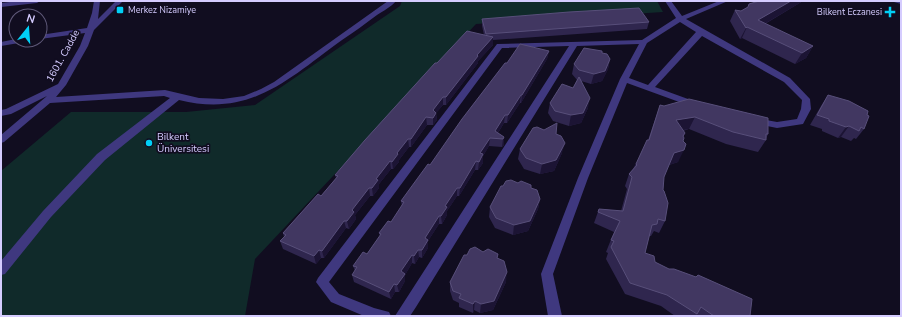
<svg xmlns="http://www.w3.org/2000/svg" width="902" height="317" font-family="'Nunito Sans',sans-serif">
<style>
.green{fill:#102a2a}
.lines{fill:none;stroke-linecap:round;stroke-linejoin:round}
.minor{fill:#3f387f;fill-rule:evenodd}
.tertiary{fill:#3f387f;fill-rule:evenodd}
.wall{fill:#2f264e}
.shaded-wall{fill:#1c1434}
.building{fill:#413761;stroke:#584f7a}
.poi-dot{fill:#01d0f6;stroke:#110d20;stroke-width:1.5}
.labels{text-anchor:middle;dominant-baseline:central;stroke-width:3.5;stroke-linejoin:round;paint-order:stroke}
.far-poi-label{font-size:9px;fill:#d5ccff;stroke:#110d20;text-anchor:start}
.street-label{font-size:10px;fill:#d5ccff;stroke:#110d20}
.poi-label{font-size:10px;fill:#d5ccff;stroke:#110d20;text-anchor:start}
</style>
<rect width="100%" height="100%" fill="#110d20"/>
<path class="green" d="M402 1H657L663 12 476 24 255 259 245 316H1V171L71 112H186L255 105 400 6Z"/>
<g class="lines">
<path class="minor" d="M94 1H100L98 19 116 1H123L94 30 88 46 66 85 56 97 165 90 199 98 223 99 244 96 261 89 274 82 388 1H396C391 7 383 11 377 15 365 24 354 32 342 40 288 79 251 118 179 100L105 160 51 217 5 274 1 275V261L43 211 97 154 170 98 164 96 50 103 4 142 1 143V135L47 96 11 114 1 116V110L6 109 58 84 80 46 85 33 40 39V35L87 28 92 13Z
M665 1H671L682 16 719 1H728L686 19 790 78 810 99 811 109 803 124 777 128 753 123 751 121 753 119 756 118 777 122 797 119 801 109 802 100 784 82 702 36 655 87 699 103 700 105 699 107H693L627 83 588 178 553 274 562 316H548L541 274 578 178 620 79 639 44 577 46 416 307 410 316H395L569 46 502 48 329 282 339 294 374 308 389 312 391 316H364L331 302 316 282 318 278 497 44 642 40 676 18ZM680 22 696 32 648 85 629 78 647 43Z
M893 1H901V4L894 2Z
M16 39 26 40 25 42 1 46V42Z"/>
<path class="tertiary" d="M18 1H40L37 3 1 7V3Z"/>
</g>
<path class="wall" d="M759 1H803L765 24 813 46 806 58 795 64 742 38 740 39 730 21 735 10 741 11Z
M482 19 649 22 647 29 493 40V45L478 61V63L446 105H443L436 113 437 120 433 125H427L411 147H409L399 160V162L393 169H391L379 184V188L373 196H370L355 215 356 219 349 229 346 228 324 258H321L316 264 283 249 280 241 284 237 283 233 321 196 336 178 335 175 437 63 484 35 482 26Z
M549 51 547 59 521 103H520L507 123H504L498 133 504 137V145L502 147 489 146 483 156V163L478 170H475L459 196H457L447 211V215L442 224H439L428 241V248L422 258 419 257 415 264 412 263 405 275V281L399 292H395L391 299 354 282 352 275 355 271 353 266 367 254 380 236 379 233 391 222 402 206 401 201 430 165 507 63Z
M602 53 610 59 608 69 602 81 591 84 581 81 588 108 581 123 569 126 553 121 548 113 550 103 573 88 577 80 572 74 574 64Z
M828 95 867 115 864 129 856 139 854 138 851 141 841 137 838 138 822 131V129L810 125 821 106Z
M660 105 768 134 766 139V140L758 152 726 144 689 129 683 131 685 133 683 137V141L678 162 669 165 664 177 663 190 665 221 659 233 654 231 651 236H649L645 253 655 262 750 316H675L661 306 625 294 606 259 608 253 606 252 614 232 594 223 599 209 621 211 627 189 625 186 629 174 633 169 648 140Z
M544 130 556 134 562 153 554 171 540 174 524 169 518 159 520 149Z
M518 183 531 188 540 199 538 209 528 231 513 235 495 228 489 217 490 207 503 186Z
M483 252 498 258 506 282 493 310 480 313 474 310 473 313 459 307V303L453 300 450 291V282Z"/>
<path class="shaded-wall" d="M791 1H803L754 30 758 20Z
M747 27 742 38 740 39 746 28Z
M493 37V45L478 61V63L446 105V97L477 55Z
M813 46 806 58 795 64 802 53Z
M549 51 547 59 521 103 522 95Z
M610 59 608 69 602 81 591 84 594 74Z
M521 95 520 103 507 123 508 115Z
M443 97V105L436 113 437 120 433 125V110Z
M590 98 588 108 581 123 569 126 571 115Z
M505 115 504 123 494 139 495 131Z
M426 117 427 125 411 147V139Z
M695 117 689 129 670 132 676 120Z
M849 126 841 137 838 138 846 127Z
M504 137V145L502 147 503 139Z
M490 138 489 146 483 156V163L478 170 479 162 480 153Z
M408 139 409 147 399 160V162L393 169 392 162 397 153Z
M565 143 562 153 554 171 540 174 542 164Z
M684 150 678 162 669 165 674 153Z
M390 161 391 169 379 184V188L373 196 372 188 376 179Z
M476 161 475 170 459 196 460 188Z
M369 188 370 196 355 215 356 219 349 229 347 221 352 210Z
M457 188V196L447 211V215L442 224 441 216 445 206Z
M540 199 538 209 528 231 513 235 514 225Z
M439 216V224L428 241V248L422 258V250L425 238Z
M344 221 346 228 324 258 322 251Z
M319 250 321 258 316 264 314 256Z
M418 250 419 257 415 264 414 256Z
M412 255V263L405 275V281L399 292 397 285 401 271Z
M507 272 506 282 493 310 480 313 481 304Z
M394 284 395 292 391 299 389 292Z
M475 301 474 310 473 313V304Z"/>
<path class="building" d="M759 1H791L758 20 813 46 802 53 747 27 746 28 735 10 741 11 748 7 749 4Z
M639 8 649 22 486 34 482 19 569 12Z
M467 31 493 37 477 55 478 56 446 97H443L433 110 436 113 433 118 426 117 411 139H408L397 153 398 154 392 162 390 161 376 179 378 180 372 188H369L352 210 354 212 347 221H344L322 251 319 250 314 256 280 241 286 235 283 233 318 194 321 196 338 176 335 175 365 140 435 63H437Z
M520 44 549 51 522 95H521L508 115H505L495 131 504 137 503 139 490 138 480 153 483 154 479 162 476 161 460 188H457L445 206 447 207 441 216H439L425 238 428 240 422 250H418L414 256 412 255 401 271 405 274 397 285 394 284 389 292 352 275 357 267 353 266 363 252 367 254 381 234 379 233 388 221 391 222 404 202 401 201 409 190 428 164 430 165 462 119 505 63H507Z
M584 48 602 51V53L607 54 610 59 605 71 594 74 579 70 574 64Z
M579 77 590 98 583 113 571 115 555 111 550 103 562 84 573 88Z
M828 95 849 101 868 111 867 115 869 116 864 129 861 127 859 131 849 126 846 127 829 121V119L817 115Z
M689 99 768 118V134H766V140L733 132 695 117 676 120 685 133 683 136 684 138 683 141 686 144 684 150 674 153 664 177 663 190 664 191 668 203 665 221 658 219 657 224 652 225 645 253 654 256 655 262 669 269H674L696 277 698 275 752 299 750 316H714L701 307 697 314 667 295 630 283 611 247 614 241 611 240 620 221 598 212 599 209 623 211 632 177 629 174 637 165 636 164 647 140H649L660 105 664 106Z
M557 123 556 134 561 136 565 143 556 160 542 164 526 158 520 149 533 128 537 127 544 130Z
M511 180 518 183 521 181 531 185V188L537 190 540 199 530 221 514 225 496 218 490 207 501 186H503L506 181Z
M475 247 483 252 488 249 498 254 497 258 504 261 507 272 494 301 481 304 475 301 473 304 459 298 461 294 453 291 450 282 464 255H467L470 249Z"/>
<g class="poi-dot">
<rect x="116" y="6" width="8" height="8" rx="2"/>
<path d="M888 6h4v4h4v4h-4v4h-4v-4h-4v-4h4z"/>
<circle cx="149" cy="143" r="4"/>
</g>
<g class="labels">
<g class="far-poi-label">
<text x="128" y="10">Merkez Nizamiye</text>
<text x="882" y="12" text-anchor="end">Bilkent Eczanesi</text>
</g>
<g class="street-label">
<text transform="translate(63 56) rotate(-61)">1601. Cadde</text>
</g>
<g class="poi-label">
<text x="157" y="137">Bilkent<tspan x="157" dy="12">Üniversitesi</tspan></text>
</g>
</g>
<rect width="902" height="317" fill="none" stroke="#d5ccff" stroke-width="4"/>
<g transform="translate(28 28) rotate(17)"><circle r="19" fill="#110d20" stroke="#5f5979"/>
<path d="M0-3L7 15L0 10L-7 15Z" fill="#01d0f6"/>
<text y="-6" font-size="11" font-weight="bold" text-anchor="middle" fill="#d5ccff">N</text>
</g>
</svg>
